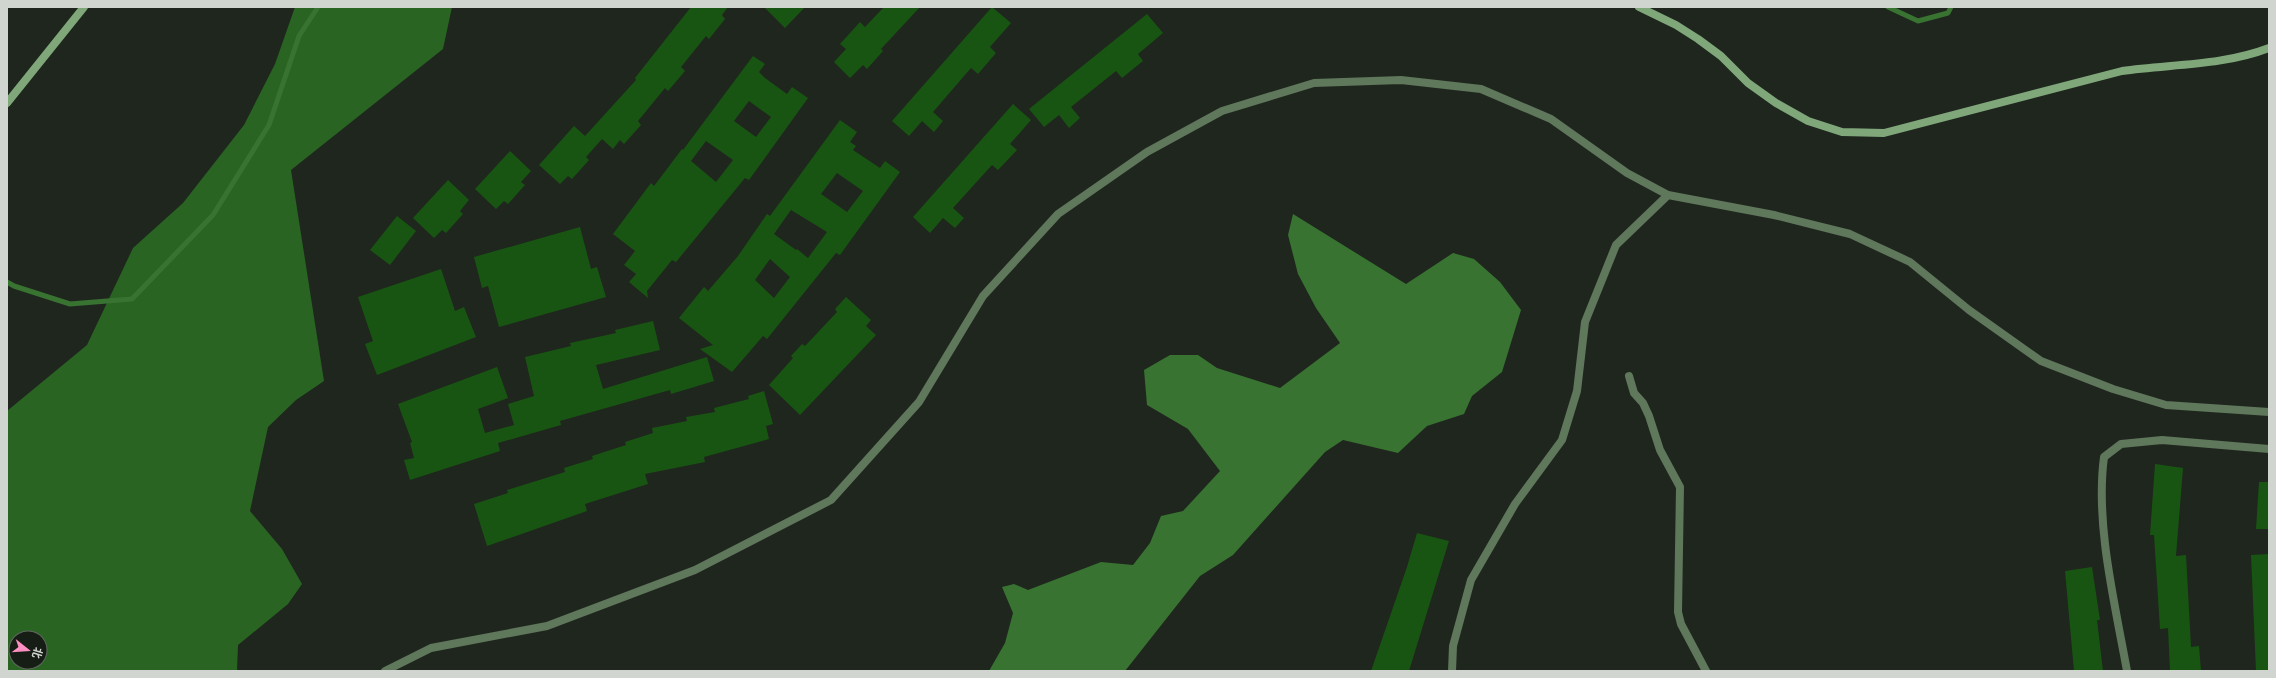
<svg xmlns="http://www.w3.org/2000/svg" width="2276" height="678" font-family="Barlow,'Noto Sans SC',sans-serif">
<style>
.forest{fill:#296423;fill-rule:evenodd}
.water{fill:#387331}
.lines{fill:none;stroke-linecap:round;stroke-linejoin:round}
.stream{stroke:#387331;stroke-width:5}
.building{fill:#195512;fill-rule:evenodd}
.street{stroke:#5f775b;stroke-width:8}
.secondary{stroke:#7fa77a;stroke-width:8}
</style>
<rect width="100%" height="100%" fill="#1f261e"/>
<path class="forest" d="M295 7H452L443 49 291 170 324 381 296 400 268 427 250 511 282 549 302 584 288 604 238 645 237 671H7V411L87 345 133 248 183 203 244 125 275 64ZM16 638H40V662H16Z"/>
<path class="water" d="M1293 214 1406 284 1453 253 1474 259 1500 282 1521 310 1502 372 1472 396 1464 414 1427 426 1398 453 1343 440 1325 452 1233 555 1200 576 1125 671H989L1005 643 1013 613 1002 587 1014 584 1028 590 1101 562 1133 565 1150 543 1161 516 1183 511 1220 471 1188 429 1147 405 1144 370 1170 355H1198L1217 368 1280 388 1340 343 1316 308 1298 274 1288 235Z"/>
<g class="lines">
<path class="stream" d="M1888 7 1918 21 1948 13 1951 7
M7 282 14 286 70 304 132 299 213 215 269 125 299 36 318 7"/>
</g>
<path class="building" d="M691 7H728L722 15 725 19 709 39 706 36 681 67 685 71 668 91 665 88 638 121 641 125 624 144 620 140 613 149 602 139 586 157 589 160 572 179 568 176 560 184 539 165 574 126 585 136 636 80 635 78Z
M764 7H805L785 28Z
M884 7H920L881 49 883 51 867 69 863 65 850 78 834 62 846 49 840 44 860 22 865 27Z
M992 7 1011 23 990 47 996 53 978 74 971 68 933 112 943 121 934 132 922 121 909 136 892 121Z
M1147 14 1163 33 1138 54 1143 61 1122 78 1116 71 1071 107 1080 118 1069 128 1059 115 1044 127 1029 109Z
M753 56 765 64 759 72 765 78 787 94 792 87 808 98 749 180 745 178 676 262 672 260 647 291 648 298 629 282 636 274 624 265 635 251 613 234 651 183 654 186 682 149 683 150ZM749 101 771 117 756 137 734 121ZM706 141 733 160 716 182 691 161Z
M1013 104 1031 120 1010 144 1017 150 998 170 992 165 953 208 964 218 955 228 943 218 930 233 913 217Z
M840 120 857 132 850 142 856 146 853 150 880 168 885 161 900 172 840 255 836 253 767 339 763 336 732 372 700 349 713 345 679 318 704 287 708 291 738 256 767 214 770 216ZM837 173 863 191 847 212 821 194ZM791 210 827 232 808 258 797 249 796 250 774 234ZM770 259 790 277 774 298 755 280Z
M510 151 531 171 521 182 525 185 508 204 504 201 496 209 475 189Z
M448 180 469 200 460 211 463 214 446 233 442 230 434 238 413 218Z
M397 216 416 231 390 265 370 250Z
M580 227 591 269 597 267 606 297 499 327 488 286 482 288 474 257Z
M441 269 455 311 464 307 476 337 377 375 365 344 373 341 358 297Z
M846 297 871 320 866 326 876 335 800 415 769 385 793 358 791 356 802 344 805 346 837 312 835 309Z
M653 321 660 350 596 365 603 389 707 357 714 381 671 394 670 390 560 421 561 425 498 443 500 451 410 480 404 460 414 458 410 443 412 442 398 404 497 367 508 398 478 409 485 433 514 425 508 404 534 396 525 357 571 346 570 343 616 333 615 330Z
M764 391 773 424 766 426 769 439 704 457 705 462 645 474 648 484 585 504 587 511 487 546 474 504 508 493 507 490 565 472 564 468 593 459 592 456 626 445 625 442 653 433 652 428 687 421 686 417 715 412 714 408 749 399 748 396Z
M2155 464 2183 468 2176 556 2186 555 2191 647 2199 646 2201 671H2170L2168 628 2160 629 2154 535H2150Z
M2259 482H2269V529H2256Z
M1417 533 1449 541 1409 671H1371L1407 567Z
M2269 554V671H2256L2251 555Z
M2092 567 2100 620H2097L2103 671H2074L2065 571Z"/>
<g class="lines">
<path class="street" d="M1629 376 1634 393 1643 403 1649 416 1660 450 1680 487 1678 612 1681 624 1706 671
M385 671 431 648 547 626 695 570 831 500 919 402 983 296 1058 214 1147 152 1222 111 1314 83 1401 80 1481 89 1551 119 1627 173 1668 195 1774 215 1850 234 1910 262 1969 310 2041 361 2113 389 2166 405 2269 412
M1452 671 1453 646 1471 580 1515 504 1562 440 1577 391 1585 322 1616 245 1668 195
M2127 671C2115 604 2095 524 2104 457L2121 444 2162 440 2269 449"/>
<path class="secondary" d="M1639 7 1676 25 1698 39 1721 56 1748 83 1776 103 1808 121 1842 132 1884 133 2122 71C2171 64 2222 66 2269 48
M7 103 84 7"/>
</g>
<rect width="2276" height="678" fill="none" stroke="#d1d5d0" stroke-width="16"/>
<g transform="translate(28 650) rotate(107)"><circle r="19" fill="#161d15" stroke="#616760"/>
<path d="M0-3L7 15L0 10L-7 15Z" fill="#fc8fc2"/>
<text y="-6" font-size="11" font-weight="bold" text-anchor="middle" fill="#d1d5d0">北</text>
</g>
</svg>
